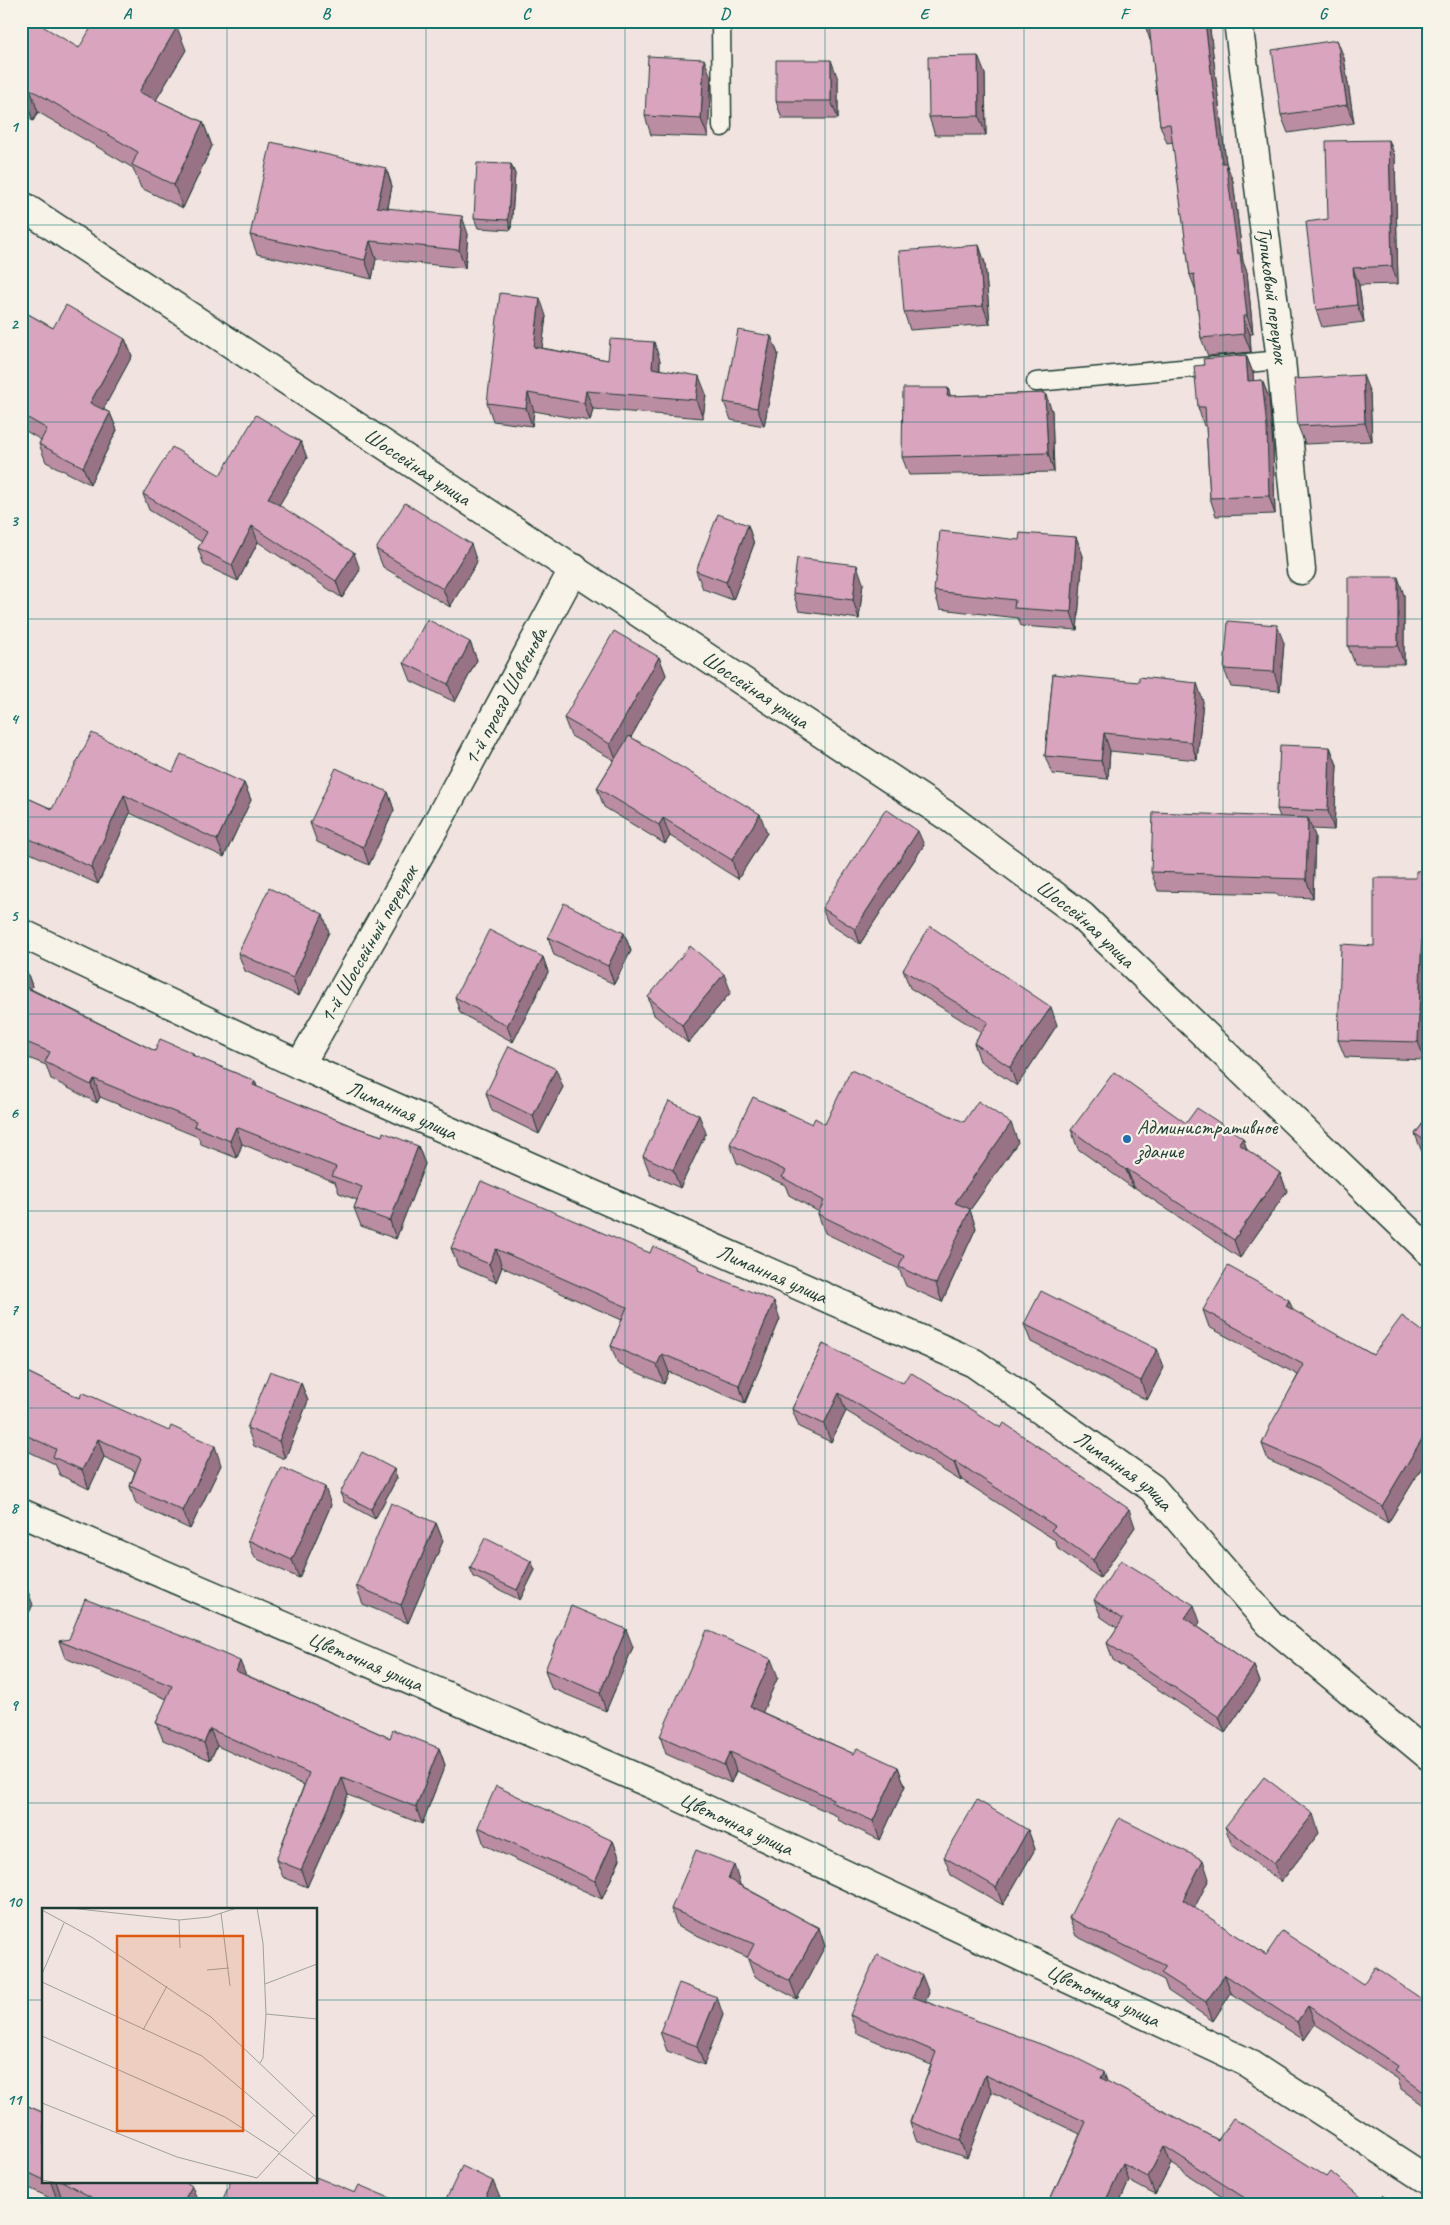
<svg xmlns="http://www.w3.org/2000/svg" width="1450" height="2225" font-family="Caveat,sans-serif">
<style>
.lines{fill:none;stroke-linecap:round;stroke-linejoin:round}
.lane-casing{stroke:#1f3d34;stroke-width:21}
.street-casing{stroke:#1f3d34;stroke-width:31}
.secondary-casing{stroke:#1f3d34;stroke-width:31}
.lane{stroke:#f7f3e8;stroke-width:18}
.street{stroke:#f7f3e8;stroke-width:28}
.secondary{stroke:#f7f3e8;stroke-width:28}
.wall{fill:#ba8da3;stroke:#1f3d34}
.shaded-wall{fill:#977385;stroke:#1f3d34}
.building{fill:#d8a4be;stroke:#1f3d34}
.grid{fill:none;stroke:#0f766e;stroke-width:1;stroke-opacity:0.55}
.poi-dot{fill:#1f6fb2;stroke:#f7f3e8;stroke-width:2}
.labels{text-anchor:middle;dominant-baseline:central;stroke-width:4.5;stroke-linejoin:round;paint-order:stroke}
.street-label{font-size:21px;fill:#1f3d34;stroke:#f7f3e8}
.poi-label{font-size:21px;fill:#1f3d34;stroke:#f7f3e8;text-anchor:start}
.inset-road{fill:none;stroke:#9da19b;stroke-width:1}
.view{fill:#de580e;fill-opacity:0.15;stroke:#de580e;stroke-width:2.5}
.inset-edge{fill:none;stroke:#1f3d34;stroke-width:2.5}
.neatline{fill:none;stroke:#0f766e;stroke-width:2}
.grid-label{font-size:16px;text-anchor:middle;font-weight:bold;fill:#0f766e}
</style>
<rect width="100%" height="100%" fill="#f1e3e0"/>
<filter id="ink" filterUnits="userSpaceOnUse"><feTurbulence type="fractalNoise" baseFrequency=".02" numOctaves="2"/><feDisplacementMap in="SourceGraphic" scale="10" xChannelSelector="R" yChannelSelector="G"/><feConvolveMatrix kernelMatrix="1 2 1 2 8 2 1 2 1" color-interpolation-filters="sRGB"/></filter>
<g filter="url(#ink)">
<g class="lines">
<g class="lane-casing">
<path id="lane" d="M721 21 722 127
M1036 382 1281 360"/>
</g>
<g class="street-casing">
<g id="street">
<path id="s1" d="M1238 21 1281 360 1301 570"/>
<path id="s2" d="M21 933 300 1065 974 1363 1152 1488 1270 1624 1429 1756"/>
<path id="s3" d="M300 1065 437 823 574 568"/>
<path id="s4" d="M21 1513 656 1786 1246 2062 1429 2181"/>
</g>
</g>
<g class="secondary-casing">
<g id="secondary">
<path id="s5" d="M21 205 950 818 1082 916 1429 1251"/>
</g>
</g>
<use href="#lane" class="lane"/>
<use href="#street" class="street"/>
<use href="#secondary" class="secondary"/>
</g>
<path class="wall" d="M1209 21 1226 163 1233 181 1243 262 1247 272 1253 334H1250L1251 352 1208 356 1201 338 1196 291 1190 275 1173 142 1167 143 1160 125 1151 43 1145 25Z
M21 25 79 48 186 50 156 100 203 122 212 146 183 208 141 188 133 168 38 112 33 121 21 114Z
M1337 40 1344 58 1354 123 1288 133 1281 115Z
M985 74 986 135H935L929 117Z
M711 77 708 137 651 135 645 116Z
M838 79V119H782L776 101Z
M1389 140 1395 157 1398 284 1359 285 1364 322 1322 327 1316 310 1328 219Z
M511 164 515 174 511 230 478 228 474 218Z
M386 168 392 186 388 208 468 234 465 268 376 259 372 279 257 254 250 235Z
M979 245 985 263 990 324 910 330 904 312Z
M21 310 53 328 125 339 132 356 103 409 110 413 117 430 90 484 46 462 39 444 41 440 21 428Z
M546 316 542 348 608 360H660V369L706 394 703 418 593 409 590 421 534 411 532 426 493 421 487 403Z
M771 336 778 354 764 426 731 420 724 402Z
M1246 355 1253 373V381L1262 380 1269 398 1273 446 1275 514 1216 516 1210 498 1206 425 1204 426 1198 407 1204 365Z
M948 388 950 396 1045 393 1052 411 1054 472 909 475 902 457Z
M1370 393 1372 441 1305 444 1298 426Z
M301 442 307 458 279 505 360 570 342 598 258 542 238 581 204 565 198 548 202 542 149 510 143 494 220 475Z
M748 525 754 544 733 600 703 589 696 571Z
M1076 537 1083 556 1077 630 1021 626 1018 618 940 609 934 591 1019 540Z
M376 549 477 562 450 607 383 567Z
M863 583 859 619 799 611 793 593Z
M1404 595V664H1355L1348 646Z
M470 642 477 660 455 702 411 681 404 663Z
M1284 643 1280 691 1231 687 1224 669Z
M659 657 666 675 631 737 767 833 738 879 670 836 665 844 604 807 597 788 614 760 571 736 564 718Z
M1053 674 1203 701 1197 760 1110 751 1108 779 1052 774 1045 756Z
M1330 747 1337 765 1334 830 1312 829 1315 836 1313 898 1278 896 1277 894 1158 891 1151 872 1280 817 1277 809Z
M173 772 244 783 251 800 224 857 130 813 98 884 21 849V795L52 809Z
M388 792 394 810 369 865 317 842 310 823Z
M924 845 860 944 828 923 822 908Z
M1429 870V947L1425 1060 1345 1057 1338 1040 1374 946 1416 878Z
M329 932 299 996 245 971 238 953Z
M624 933 631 951 614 984 554 955 548 937Z
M543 957 548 972 513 1042 460 1013 455 997Z
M21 967 26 969 32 986 31 989 155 1051 193 1053 194 1056 255 1081 257 1087 352 1126 382 1136 418 1146 425 1164 396 1239 361 1226 354 1208 357 1200 339 1193 335 1182 242 1144 237 1158 201 1144 198 1137 100 1097 97 1103 51 1079 46 1065 21 1055Z
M903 970 1057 1025 1017 1086 980 1061 974 1043 981 1032 910 988Z
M731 992 688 1043 654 1015 648 997Z
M563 1087 539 1134 492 1111 486 1093Z
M1429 1115V1157L1422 1152 1415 1134Z
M964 1122 1018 1142 970 1210 976 1228 942 1302 906 1286 899 1269 825 1233 818 1214 819 1212 789 1195 785 1185 737 1163 730 1144 812 1124H825Z
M1186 1123 1243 1138 1247 1150 1280 1173 1287 1191 1240 1258 1134 1187 1133 1188 1078 1149 1071 1130Z
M706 1133 680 1188 650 1174 643 1156Z
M451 1248 650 1253 702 1272 780 1319 745 1403 669 1372 664 1384 618 1364 611 1346 622 1320 502 1267 496 1282 458 1266Z
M1203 1310 1293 1311 1373 1355 1429 1336V1456L1388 1523 1329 1487 1268 1460 1262 1444 1298 1375 1209 1327Z
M1024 1324 1157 1349 1164 1367 1147 1400 1031 1342Z
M823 1344 1135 1527 1100 1578 1058 1549 1055 1540 962 1480 961 1481 846 1411 831 1442 799 1427 792 1409Z
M21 1369 80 1398 221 1465 190 1529 136 1504 130 1486 135 1471 104 1457 89 1489 60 1475 55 1464 21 1448Z
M301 1383 308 1401 285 1459 254 1446 247 1428Z
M394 1469 397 1478 375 1519 344 1502 340 1493Z
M331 1505 299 1578 255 1558 248 1540Z
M436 1523 443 1541 408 1623 363 1604 356 1586Z
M531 1561 535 1570 520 1600 474 1577 470 1568Z
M1094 1600 1200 1622 1197 1626 1254 1666 1260 1682 1225 1733 1113 1660 1107 1643 1117 1628 1101 1617Z
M59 1641 246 1675 390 1738 439 1748 445 1765 422 1824 348 1795 307 1887 283 1877 276 1860 304 1785 217 1746 210 1760 163 1740 156 1723 167 1699 65 1658Z
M633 1647 606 1711 551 1688 545 1670Z
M778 1677 762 1712 854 1754 898 1767 905 1786 880 1840 838 1820 837 1816 736 1771 731 1783 666 1754 660 1736Z
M478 1827 613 1841 620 1859 602 1899 484 1845Z
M1225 1827 1319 1833 1281 1882 1232 1845Z
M1028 1830 1035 1849 1003 1905 951 1875 944 1857Z
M1209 1879 1194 1908 1266 1955 1429 2004V2109L1401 2089 1398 2079 1315 2024 1304 2040 1231 1993 1213 2021 1168 1991 1164 1980 1076 1936 1069 1918Z
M740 1884V1885L819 1928 825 1946 797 1999 754 1976 747 1957 678 1927 671 1909Z
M929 1993 925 2001 1108 2082 1218 2140 1368 2204H1233L1171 2164 1155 2195 1129 2181 1119 2204H1048L1080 2134 992 2092 967 2158 916 2140 910 2122 931 2065 857 2033 850 2015Z
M723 2015 704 2065 667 2051 660 2032Z
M21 2103 44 2113V2181H184L199 2204H76L61 2196 58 2202 21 2184Z"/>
<path class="shaded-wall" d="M1205 21H1209L1226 163 1233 181 1243 262 1247 272 1253 334 1247 316 1238 254 1222 163Z
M177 27 186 50 147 115 139 92Z
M1337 40 1344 58 1354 123 1347 105Z
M978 56 985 74 986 135 979 116Z
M704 59 711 77 708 137 701 119Z
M831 60 838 79V119L831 101Z
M30 89 38 112 33 121 25 97Z
M203 122 212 146 183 208 174 185Z
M1389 140 1395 157 1398 284 1392 266Z
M511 164 515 174 511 230 508 220Z
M386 168 392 186 384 225 377 207Z
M462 216 468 234 465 268 459 250Z
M370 241 376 259 372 279 365 260Z
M979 245 985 263 990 324 983 306Z
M1353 268 1359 285 1364 322 1357 305Z
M540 298 546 316 540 365 534 347Z
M1243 316 1250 334 1251 352 1244 334Z
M771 336 778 354 764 426 757 408Z
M125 339 132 356 97 421 90 403Z
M654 342 660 360 658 386 652 368Z
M1246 355 1253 373 1255 399 1248 381Z
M1363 375 1370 393 1372 441 1365 423Z
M699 376 706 394 703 418 696 400Z
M1262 380 1269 398 1273 446 1275 514 1269 496Z
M948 388 954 406 947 396Z
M586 391 593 409 590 421 584 403Z
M528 393 534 411 532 426 526 408Z
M1045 393 1052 411 1054 472 1048 453Z
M110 413 117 430 90 484 83 467Z
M301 442 307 458 274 514 268 498Z
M748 525 754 544 733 600 726 582Z
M252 526 258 542 238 581 232 565Z
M1076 537 1083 556 1077 630 1071 612Z
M471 544 477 562 450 607 443 589Z
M354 553 360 570 342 598 336 581Z
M857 565 863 583 859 619 853 600Z
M1398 577 1404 595V664L1398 646Z
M1277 625 1284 643 1280 691 1274 672Z
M470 642 477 660 455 702 448 684Z
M659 657 666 675 617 762 610 744Z
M1197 683 1203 701 1197 760 1191 742Z
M1104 733 1110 751 1108 779 1101 761Z
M1330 747 1337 765 1334 830 1328 811Z
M244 783 251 800 224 857 217 840Z
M388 792 394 810 369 865 363 847Z
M124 795 130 813 98 884 91 867Z
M760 814 767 833 738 879 732 860Z
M663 818 670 836 665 844 659 825Z
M1308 818 1315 836 1313 898 1306 879Z
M918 831 924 845 860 944 855 929Z
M323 914 329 932 299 996 293 978Z
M1422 930 1429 947 1425 1060 1418 1042Z
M624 933 631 951 614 984 608 966Z
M543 957 548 972 513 1042 507 1026Z
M26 969 32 986 26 1001 21 989V979Z
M724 974 731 992 688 1043 682 1025Z
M1051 1007 1057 1025 1017 1086 1010 1067Z
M556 1069 563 1087 539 1134 533 1116Z
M94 1079 100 1097 97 1103 91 1085Z
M255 1081 261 1098 253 1085Z
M699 1115 706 1133 680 1188 673 1170Z
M1011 1123 1018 1142 970 1210 976 1228 942 1302 936 1284 955 1203Z
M236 1127 242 1144 237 1158 230 1141Z
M1243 1138 1249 1156 1239 1144Z
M418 1146 425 1164 396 1239 390 1221Z
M1127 1169 1134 1187 1133 1188 1126 1170Z
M1280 1173 1287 1191 1240 1258 1234 1240Z
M496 1249 502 1267 496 1282 489 1264Z
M1289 1300 1296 1317 1286 1306Z
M774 1301 780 1319 745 1403 739 1385Z
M1157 1349 1164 1367 1147 1400 1141 1381Z
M662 1354 669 1372 664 1384 657 1365Z
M301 1383 308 1401 285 1459 279 1441Z
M839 1393 846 1411 831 1442 824 1424Z
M1428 1429 1429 1456 1388 1523 1382 1506Z
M98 1439 104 1457 89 1489 82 1470Z
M215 1446 221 1465 190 1529 183 1511Z
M955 1461 962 1480 961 1481 954 1463Z
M394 1469 397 1478 375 1519 371 1509Z
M325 1487 331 1505 299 1578 292 1560Z
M1129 1509 1135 1527 1100 1578 1093 1560Z
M436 1523 443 1541 408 1623 401 1605Z
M531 1561 535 1570 520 1600 517 1590Z
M26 1586 33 1605 21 1628V1596Z
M1194 1605 1200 1622 1192 1635 1185 1618Z
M626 1629 633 1647 606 1711 600 1693Z
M771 1659 778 1677 757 1725 750 1707Z
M240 1661 247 1678 236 1671Z
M1254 1666 1260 1682 1225 1733 1219 1717Z
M210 1729 217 1746 210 1760 204 1743Z
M439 1748 445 1765 422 1824 416 1807Z
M730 1752 736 1771 731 1783 724 1765Z
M898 1767 905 1786 880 1840 873 1821Z
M342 1778 348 1795 307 1887 301 1870Z
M1313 1814 1319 1833 1281 1882 1274 1864Z
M1028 1830 1035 1849 1003 1905 996 1887Z
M613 1841 620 1859 602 1899 595 1881Z
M1203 1860 1209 1879 1189 1919 1183 1900Z
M734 1865 740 1884 734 1897 728 1879Z
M819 1928 825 1946 797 1999 790 1981Z
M922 1975 929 1993 919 2015 913 1997Z
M1225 1975 1231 1993 1213 2021 1206 2002Z
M717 1997 723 2015 704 2065 697 2046Z
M1308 2006 1315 2024 1304 2040 1297 2022Z
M1104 2072 1110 2090 1101 2078Z
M985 2075 992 2092 967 2158 960 2141Z
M1164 2146 1171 2164 1155 2195 1148 2177Z
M1123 2164 1129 2181 1119 2204H1104Z
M52 2181H56L61 2196 58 2202 51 2183Z
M493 2181 500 2198 497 2204H482Z
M192 2186 199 2204H182Z"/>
<path class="building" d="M24 21H34L79 48 95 21H168L177 27 139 92 203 122 174 185 132 165 138 152 30 89 25 97 21 95V25Z
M1144 21H1205L1222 163H1226L1238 254 1240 253 1247 316H1243L1244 334 1201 338 1194 274 1190 275 1170 124 1160 125 1149 25H1145Z
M1337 40 1347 105 1281 115 1272 50Z
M648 56 704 59 701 119 645 116Z
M978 56 979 116 929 117 928 57Z
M776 60H831V101H776Z
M1389 140 1392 266 1353 268 1357 305 1316 310 1306 222 1328 219 1326 141Z
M271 142 386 168 377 207 462 216 459 250 370 241 365 260 250 235Z
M477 163 511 164 508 220 474 218Z
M979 245 983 306 904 312 899 251Z
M500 293 540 298 534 347 608 360 610 339 654 342 652 368 699 376 696 400 586 391 584 403 528 393 526 408 487 403Z
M66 305 125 339 90 403 110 413 83 467 39 444 47 429 21 414V310L53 328Z
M738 330 771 336 757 408 724 402Z
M1246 355 1248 381 1262 380 1267 428 1269 496 1210 498 1205 407H1198L1194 366 1204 365 1203 359Z
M1363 375 1365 423 1298 426 1294 379Z
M903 388H948L947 396 1045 393 1048 453 902 457Z
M256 415 301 442 268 498 354 553 336 581 252 526 232 565 198 548 207 532 143 494 172 447 220 475Z
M405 503 471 544 443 589 376 549Z
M718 514 748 525 726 582 696 571Z
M940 531 1019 540 1020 533 1076 537 1071 612 1014 608 1015 600 934 591Z
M797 558 857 565 853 600 793 593Z
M1348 577H1398V646H1348Z
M427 619 470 642 448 684 404 663Z
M1228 621 1277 625 1274 672 1224 669Z
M614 631 659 657 610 744 564 718Z
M1053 674 1139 682V677L1197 683 1191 742 1104 733 1101 761 1045 756Z
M92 733 173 772 181 754 244 783 217 840 124 795 91 867 21 835V795L52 809Z
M629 736 760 814 732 860 663 818 659 825 597 788Z
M1280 745 1330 747 1328 811 1277 809Z
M336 768 388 792 363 847 310 823Z
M886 809 918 831 855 929 822 908Z
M1153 812 1308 818 1306 879 1271 878V876L1151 872Z
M1429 870V929L1422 930 1418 1042 1338 1040 1341 944 1374 946V878H1416V871Z
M269 888 323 914 293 978 238 953Z
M564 903 624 933 608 966 548 937Z
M930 926 1051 1007 1010 1067 974 1043 988 1022 903 970Z
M489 930 543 957 507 1026 455 997Z
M690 946 724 974 682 1025 648 997Z
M21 967 26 969 21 979Z
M21 985 155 1051 160 1039 193 1053 192 1055 255 1081 253 1085 352 1126 382 1136 383 1132 418 1146 390 1221 354 1208 362 1187 332 1176 336 1167 236 1127 230 1141 194 1126 196 1121 94 1079 91 1085 45 1062 50 1052 21 1040Z
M509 1046 556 1069 533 1116 486 1093Z
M851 1070 964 1122 978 1101 1011 1123 955 1203 970 1209 936 1284 899 1267 904 1256 818 1214 824 1201 782 1177 786 1171 730 1144 753 1097 812 1124 815 1118 825 1124Z
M1114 1072 1186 1123 1197 1108 1243 1138 1239 1144 1280 1173 1234 1240 1127 1169 1126 1170 1071 1130Z
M669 1101 699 1115 673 1170 643 1156Z
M1429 1115V1143L1415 1134Z
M481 1181 650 1253 653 1246 699 1266 698 1270 774 1301 739 1385 662 1354 657 1365 611 1346 627 1307 496 1249 489 1264 451 1248Z
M1228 1266 1289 1300 1286 1306 1373 1355 1402 1316 1429 1336V1430L1428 1429 1382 1506 1322 1470 1262 1444 1271 1424 1304 1365 1203 1310Z
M1041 1291 1157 1349 1141 1381 1024 1324Z
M823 1344 903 1383 910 1372 1001 1428 1004 1423 1129 1509 1093 1560 1051 1530 1055 1526 955 1461 954 1463 839 1393 824 1424 792 1409Z
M21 1369 80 1398 82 1392 169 1431 171 1426 215 1446 183 1511 130 1486 141 1458 98 1439 82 1470 53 1457 56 1449 21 1433Z
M270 1371 301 1383 279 1441 247 1428Z
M362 1452 394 1469 371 1509 340 1493Z
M281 1467 325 1487 292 1560 248 1540Z
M391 1503 436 1523 401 1605 356 1586Z
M485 1538 531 1561 517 1590 470 1568Z
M1121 1560 1194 1605 1185 1618 1254 1666 1219 1717 1107 1643 1123 1619 1094 1600Z
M21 1584 26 1586 21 1596Z
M85 1599 192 1640 240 1661 236 1671 390 1738 393 1730 439 1748 416 1807 342 1778 301 1870 276 1860 309 1773 210 1729 204 1743 156 1723 172 1686 59 1641 69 1639Z
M571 1606 626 1629 600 1693 545 1670Z
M707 1630 771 1659 750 1707 854 1754 857 1748 898 1767 873 1821 831 1802 833 1799 730 1752 724 1765 660 1736Z
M1264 1777 1313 1814 1274 1864 1225 1827Z
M496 1786 613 1841 595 1881 478 1827Z
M977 1800 1028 1830 996 1887 944 1857Z
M1119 1818 1203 1860 1183 1900 1266 1955 1282 1931 1363 1984 1375 1967 1429 2004V2096L1395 2071 1398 2066 1308 2006 1297 2022 1225 1975 1206 2002 1161 1973 1166 1966 1069 1918Z
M696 1850 734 1865 728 1879 819 1928 790 1981 747 1958 754 1944 671 1909Z
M877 1955 922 1975 913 1997 1070 2055 1104 2072 1101 2078 1218 2140 1233 2118 1327 2177 1331 2172 1368 2204H1254L1164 2146 1148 2177 1123 2164 1104 2204H1048L1086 2122 985 2075 960 2141 910 2122 936 2052 850 2015Z
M679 1983 717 1997 697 2046 660 2032Z
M21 2103 44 2113V2180L21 2169Z
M462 2166 493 2181 482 2204H444Z
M316 2177 355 2193 359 2185 404 2204H229L222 2201 231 2181H316Z
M62 2181H184L192 2186 182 2204H103Z
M1383 2195 1393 2204H1376Z"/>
</g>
<path class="grid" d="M227 21V1909M426 21V2204M625 21V2204M825 21V2204M1024 21V2204M1223 21V2204M21 225H1429M21 422H1429M21 619H1429M21 817H1429M21 1014H1429M21 1211H1429M21 1408H1429M21 1606H1429M21 1803H1429M21 2000H44M316 2000H1429M227 2181V2204"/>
<circle class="poi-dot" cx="1127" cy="1139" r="5"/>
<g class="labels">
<g class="street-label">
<text stroke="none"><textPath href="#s1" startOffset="276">Тупиковый переулок</textPath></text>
<text stroke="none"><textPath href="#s5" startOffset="475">Шоссейная улица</textPath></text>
<text stroke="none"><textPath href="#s5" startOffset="880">Шоссейная улица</textPath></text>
<text stroke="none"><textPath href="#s3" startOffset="422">1-й проезд Шовгенова</textPath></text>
<text stroke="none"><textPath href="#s5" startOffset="1285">Шоссейная улица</textPath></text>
<text stroke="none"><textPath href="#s3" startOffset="139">1-й Шоссейный переулок</textPath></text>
<text stroke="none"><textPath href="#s2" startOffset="420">Лиманная улица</textPath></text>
<text stroke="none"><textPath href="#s2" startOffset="825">Лиманная улица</textPath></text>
<text stroke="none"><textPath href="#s2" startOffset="1230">Лиманная улица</textPath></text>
<text stroke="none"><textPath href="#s4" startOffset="375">Цветочная улица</textPath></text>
<text stroke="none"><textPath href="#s4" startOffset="780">Цветочная улица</textPath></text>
<text stroke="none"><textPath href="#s4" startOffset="1185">Цветочная улица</textPath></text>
</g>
<g class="poi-label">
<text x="1137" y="1127">Административное<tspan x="1137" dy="24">здание</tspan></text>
</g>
</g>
<g transform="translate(42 1908)">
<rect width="275" height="275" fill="#f1e3e0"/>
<path class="inset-road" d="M28 0 137 12 167 9 195 0M215 0 221 35 224 106 221 150 218 155M0 2 51 30 169 109 275 210M179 5 188 78M137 12 138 40M165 62 187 60M0 66 22 15M0 74 160 148 253 226M223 76 275 56M224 106 275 111M101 122 125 78M0 128 183 209 237 244M0 195 135 249 215 270 272 207M236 245 275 272M0 272 16 275"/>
<path class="view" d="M75 28H201V223H75Z"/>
<rect width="275" height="275" class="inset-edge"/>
</g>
<rect width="1450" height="2225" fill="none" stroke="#f7f3e8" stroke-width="55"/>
<rect x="28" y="28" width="1394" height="2170" class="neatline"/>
<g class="grid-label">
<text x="127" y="19">A</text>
<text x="326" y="19">B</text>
<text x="526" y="19">C</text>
<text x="725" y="19">D</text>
<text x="924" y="19">E</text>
<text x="1124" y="19">F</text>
<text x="1323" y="19">G</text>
<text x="14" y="132">1</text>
<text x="14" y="329">2</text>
<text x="14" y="526">3</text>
<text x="14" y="724">4</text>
<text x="14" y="921">5</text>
<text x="14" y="1118">6</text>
<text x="14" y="1315">7</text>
<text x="14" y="1513">8</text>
<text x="14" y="1710">9</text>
<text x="14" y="1907">10</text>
<text x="14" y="2105">11</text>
</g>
</svg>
